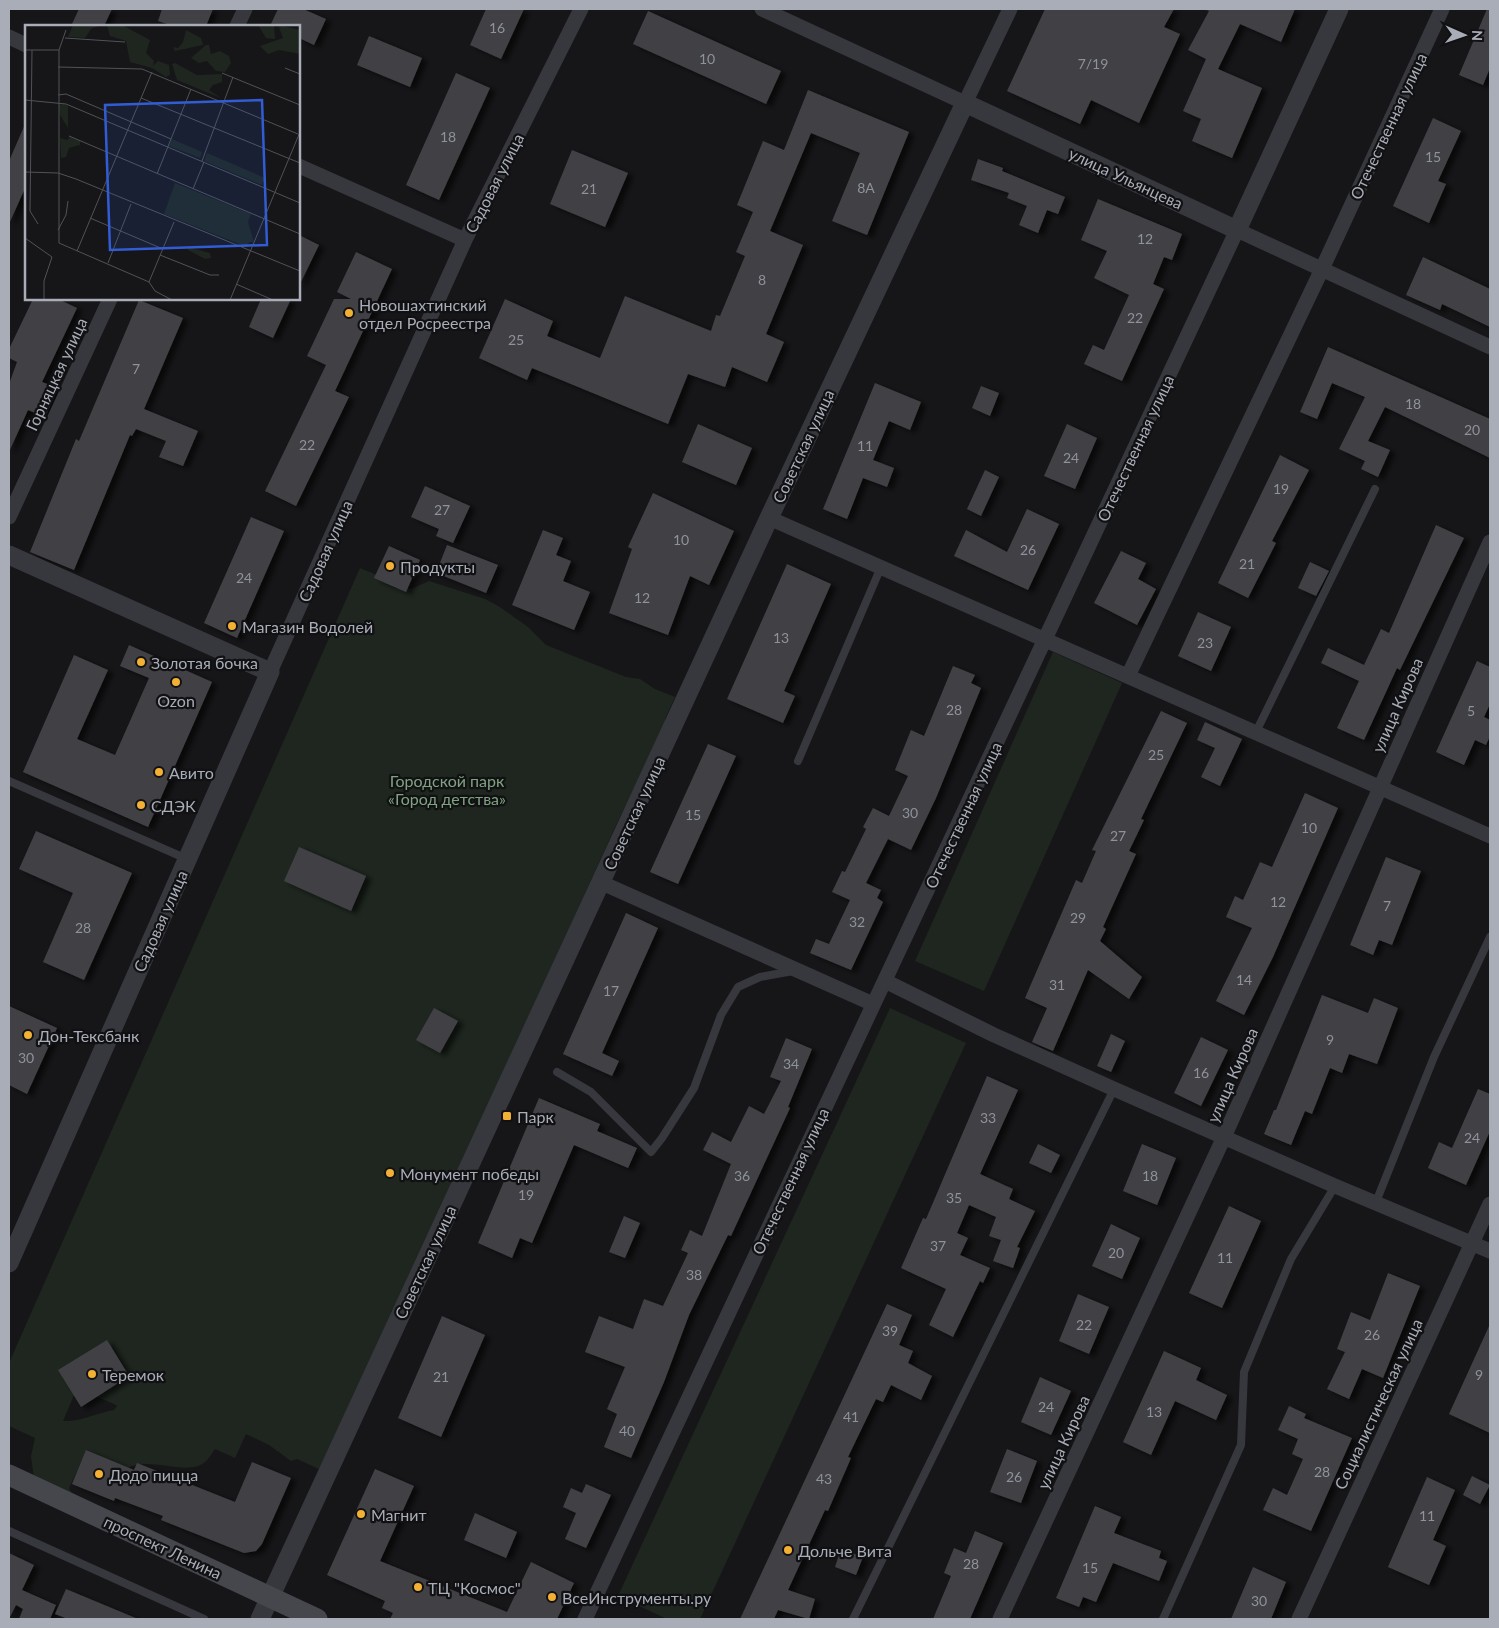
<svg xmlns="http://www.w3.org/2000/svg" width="1499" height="1628" font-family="Lato,sans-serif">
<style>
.green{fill:#1e261f;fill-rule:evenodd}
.building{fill:#404145;filter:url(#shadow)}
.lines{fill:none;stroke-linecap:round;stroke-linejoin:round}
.service{stroke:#37383d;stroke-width:8}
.minor{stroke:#37383d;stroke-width:15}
.tertiary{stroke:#37383d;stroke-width:19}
.secondary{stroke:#45474d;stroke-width:21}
.poi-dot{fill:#f2b134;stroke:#111113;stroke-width:2}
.labels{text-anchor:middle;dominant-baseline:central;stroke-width:4.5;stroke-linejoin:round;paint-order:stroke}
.number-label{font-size:14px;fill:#8e929b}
.street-label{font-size:16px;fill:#a8adb8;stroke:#111113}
.poi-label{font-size:16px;fill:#a8adb8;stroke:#111113;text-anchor:start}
.park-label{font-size:16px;fill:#7fa381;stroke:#111113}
.inset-road{fill:none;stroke:#505258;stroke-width:1}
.view{fill:#325cd3;fill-opacity:0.15;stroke:#325cd3;stroke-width:2.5}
.inset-edge{fill:none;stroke:#a8adb8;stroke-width:2.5}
</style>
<defs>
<filter id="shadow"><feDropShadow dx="5.5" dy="3" stdDeviation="2.5" flood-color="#0009"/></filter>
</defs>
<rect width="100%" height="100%" fill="#161618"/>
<path class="green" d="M360 568 411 589 429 581 485 599 500 607 528 627 546 645 626 677 640 679 655 689 675 697 665 719V726L618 821 321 1470 297 1459 291 1461 269 1445 246 1434 235 1458 215 1449C212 1453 209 1459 205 1462 187 1477 150 1456 128 1468L87 1450 69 1488 73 1496 35 1487 31 1456 35 1438 9 1426V1363ZM77 1388 116 1405 117 1406 114 1410C96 1413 81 1422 63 1421Z
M1053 652 1122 683 984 991 915 961Z
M890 1008 966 1043 700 1619H667L618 1596Z"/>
<path class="building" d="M79 9H112L104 26H71Z
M162 9H213L206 26H173L158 21Z
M278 9H303L326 19 314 45 299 38V26H270Z
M486 9H524L501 59 470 45Z
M1045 9H1174L1164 27 1180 34 1139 123 1091 100 1080 124 1007 91Z
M1204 9H1295L1281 42 1240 24 1218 69 1262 88 1232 158 1192 141 1201 119 1183 111 1206 59 1188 50 1209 11Z
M1487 9H1490V68L1483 85 1459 75Z
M648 11 781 71 766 104 633 44Z
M369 36 422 58 410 87 357 65Z
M456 73 490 88 439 200 406 185Z
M808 90 909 132 867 235 832 221 860 153 811 133 770 231 803 245 766 334 784 342 767 382 732 367 725 387 688 374 668 424 532 368 527 380 479 358 505 299 553 321 547 336 600 358 625 296 711 331 716 315 720 316 745 256 736 252 753 212 737 205 763 141 784 150Z
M1433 118 1461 131 1438 181 1446 184 1429 223 1393 206Z
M26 122V186L9 224V161Z
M572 150 628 173 605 227 550 204Z
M978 159 1003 168 1002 171 1065 197 1058 214 1047 210 1038 233 1019 225 1027 206 1007 198 1009 193 971 180Z
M1098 199 1182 234 1172 260 1164 257 1153 284 1164 289 1122 381 1084 364 1093 345 1104 350 1129 295 1094 278 1107 251 1081 240Z
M299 235 319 245 299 286Z
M356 252 392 269 335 391 349 397 296 506 265 491 326 365 307 356 334 299H351L337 292Z
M1423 257 1490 289V327L1442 304 1440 310 1406 295Z
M33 299H58L77 308 42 382 58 388 45 417 28 410 9 452V384L17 362 9 358V349Z
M261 299H291L273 338 249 327Z
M139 300 183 318 144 409 198 431 183 466 159 457 166 441 136 429 132 436 130 435 74 570 30 552 76 439 79 441Z
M1328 347 1490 419V458L1385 407 1368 441 1390 450 1378 477 1361 469 1365 461 1339 449 1365 397 1332 383 1317 419 1300 412Z
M875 383 921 402 910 430 889 421 873 460 894 468 887 487 863 478 847 519 823 509Z
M981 386 999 393 990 416 972 408Z
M698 424 752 448 736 485 682 462Z
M1067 424 1097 438 1075 489 1044 476Z
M1280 455 1309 470 1272 541 1276 543 1248 598 1218 583Z
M985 470 999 477 981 516 967 509Z
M425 486 470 506 453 543 436 536 439 529 411 517Z
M653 493 734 531 709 585 690 576 668 635 609 613 632 549 628 547Z
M1027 509 1059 524 1028 590 954 556 966 530 1007 552Z
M251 517 284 531 237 638 204 623Z
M1436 525 1464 538 1400 670 1397 668 1364 740 1337 728 1359 681 1321 663 1328 648 1364 665 1381 629 1389 633Z
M543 530 563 538 556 555 571 561 563 581 590 592 574 630 512 605Z
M447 545 498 565 486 593 436 573Z
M389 546 420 560 406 592 374 578Z
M1121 551 1146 563 1138 579 1156 589 1137 625 1094 603Z
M1310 562 1329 571 1316 596 1298 588Z
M787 564 831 584 784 691 795 696 783 723 727 699Z
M1198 612 1231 627 1211 671 1178 656Z
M129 645 212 682 148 827 23 772 74 655 108 670 77 739 115 755 149 678 120 666Z
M1477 661 1490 667V704L1484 717 1490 720V736L1486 745 1475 740 1464 765 1436 752Z
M953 666 975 675 971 683 981 688 936 798 911 850 888 839 866 883 881 890 877 898 883 902 851 970 810 953 816 939 829 944 850 900 832 892 842 871 845 872 866 829 863 827 873 808 889 816 908 776 895 770 911 730 924 736Z
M1161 711 1187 723 1141 819 1144 820 1129 851 1136 854 1103 927 1106 929 1100 941 1142 977 1129 999 1088 970 1053 1051 1032 1042 1047 1008 1025 998 1076 880 1082 883 1096 851 1092 850Z
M1205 722 1242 739 1220 786 1201 777 1215 748 1197 740Z
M708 744 736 756 678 884 650 872Z
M1305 793 1338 808 1273 957 1244 1015 1216 1001 1252 928 1226 917 1235 896 1243 900 1260 862 1272 867Z
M36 831 132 873 84 980 43 962 73 893 19 869Z
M299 847 366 876 351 911 284 881Z
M1386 857 1421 871 1392 945 1379 940 1373 955 1350 945Z
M626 913 658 928 602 1053 619 1061 612 1076 563 1054Z
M1322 995 1368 1013 1374 998 1398 1008 1377 1064 1349 1054 1342 1073 1330 1068 1312 1114 1305 1111 1291 1145 1264 1134 1274 1110H1276Z
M9 1006 57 1028 27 1094 9 1085Z
M434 1008 458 1021 440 1053 416 1040Z
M1111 1034 1125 1041 1111 1072 1097 1066Z
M1201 1037 1228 1050 1201 1106 1174 1093Z
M786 1038 812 1049 788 1107 790 1108 731 1236 728 1235 689 1315 664 1382 631 1458 604 1447 617 1414 607 1409 625 1367 585 1352 599 1316 633 1329 644 1299 663 1306 688 1253 681 1250 690 1230 702 1236 731 1164 703 1150 712 1132 731 1142 749 1106 764 1114 781 1081 770 1077Z
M987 1076 1018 1090 980 1174 1013 1189 1009 1199 1035 1211 1017 1247 1020 1248 1013 1268 993 1261 1001 1240 989 1236 996 1217 969 1205 957 1233 968 1238 960 1255 990 1268 983 1283 980 1281 953 1337 929 1325 946 1289 901 1268 923 1218 926 1219Z
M1478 1089 1490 1094V1131L1466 1185 1428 1168 1439 1142 1452 1148Z
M539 1098 600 1124 597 1131 637 1148 628 1168 574 1145 532 1243 520 1238 512 1258 478 1243Z
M1038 1144 1060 1155 1051 1173 1029 1163Z
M1142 1144 1176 1158 1157 1205 1123 1191Z
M1229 1206 1261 1221 1222 1308 1189 1293Z
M624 1216 640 1223 625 1258 609 1252Z
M1111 1224 1140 1238 1122 1279 1092 1266Z
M1388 1273 1420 1286 1383 1378 1362 1369 1349 1399 1327 1389 1345 1352 1337 1349 1351 1312 1370 1320Z
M1078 1294 1109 1307 1089 1354 1059 1341Z
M887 1304 912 1315 899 1345 913 1351 908 1363 932 1376 921 1400 891 1385 883 1402 876 1399 848 1457 851 1458 828 1511 825 1510 788 1590 815 1599 809 1619 778 1610 774 1619H740Z
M442 1316 485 1335 441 1437 398 1418Z
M1490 1324V1433L1449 1414Z
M107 1340 129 1376 81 1407 58 1370Z
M1164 1351 1201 1368 1196 1380 1227 1395 1216 1420 1175 1401 1151 1455 1123 1442Z
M1040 1377 1071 1391 1051 1435 1021 1422Z
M1289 1406 1306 1414 1304 1418 1352 1438 1311 1531 1263 1510 1273 1488 1287 1495 1303 1459 1292 1454 1298 1439 1278 1430Z
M1007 1449 1037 1461 1021 1503 990 1492Z
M86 1450 134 1470 137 1463 235 1502 252 1462 291 1478 262 1544 256 1551 244 1553 161 1520 163 1516 115 1498 114 1501 72 1484Z
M375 1469 414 1486 380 1561 507 1612 531 1562 574 1583 557 1619H390L393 1613 382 1608 385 1601 327 1575Z
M1472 1476 1490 1485 1480 1504 1463 1495Z
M1427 1477 1455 1490 1433 1540 1446 1546 1429 1585 1388 1567Z
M586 1484 611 1495 586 1548 565 1539 576 1513 563 1507 571 1488 582 1493Z
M1095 1506 1121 1517 1114 1533 1161 1551 1159 1558 1167 1561 1159 1581 1113 1563 1096 1602 1083 1597 1079 1607 1056 1598Z
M475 1513 517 1532 506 1558 464 1540Z
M975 1531 1003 1543 970 1619H933L951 1576 944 1573 954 1548 966 1553Z
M841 1549 863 1557 856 1575 835 1567Z
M9 1553 34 1565 22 1590 56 1605 50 1619H19L23 1609 16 1605 9 1619Z
M1253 1567 1286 1582 1271 1619H1231Z
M66 1589 138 1619H68L55 1614Z"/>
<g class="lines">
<path class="service" d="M1256 732 1375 489
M798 761 881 567
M9 781 187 859
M557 1072 591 1092 651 1152 662 1138 694 1088 721 1015 738 987 760 977 793 971
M1376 1202 1434 1057 1490 937
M9 1531 204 1619
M853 1619 1114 1089
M1163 1619 1241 1445 1244 1372 1291 1259 1335 1186"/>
<path class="minor" d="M762 9 965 103 1010 9
M237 26 245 9
M9 37 26 45
M299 166 465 240
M9 517 110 299
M769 518 1490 836
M270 672 465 240 581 9
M1128 676 1322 269 1442 9
M602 883 873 1004
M885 981 994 1035 1114 1089 1335 1186 1490 1251
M585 1619 1237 230 1490 347
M1000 1619 1224 1137 1490 542
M1299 1619 1490 1204"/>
<path class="tertiary" d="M9 555 270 672 9 1263
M260 1619 769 518 965 103 1237 230 1339 9"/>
<path class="secondary" d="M9 1475 317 1619"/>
</g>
<g class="poi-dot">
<circle cx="349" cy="313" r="5"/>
<circle cx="390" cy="566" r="5"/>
<circle cx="232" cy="626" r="5"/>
<circle cx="141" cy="662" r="5"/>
<circle cx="176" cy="682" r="5"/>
<circle cx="159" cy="772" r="5"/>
<circle cx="141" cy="805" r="5"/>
<circle cx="28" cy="1035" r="5"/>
<rect x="502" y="1111" width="10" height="10" rx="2.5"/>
<circle cx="390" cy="1173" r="5"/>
<circle cx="92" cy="1374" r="5"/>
<circle cx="99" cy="1474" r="5"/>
<circle cx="361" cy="1514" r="5"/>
<circle cx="788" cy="1550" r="5"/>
<circle cx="418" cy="1587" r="5"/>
<circle cx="552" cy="1597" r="5"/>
</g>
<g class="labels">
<g class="number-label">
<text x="497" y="27">16</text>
<text x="707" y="58">10</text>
<text x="1093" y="63">7/19</text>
<text x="448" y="136">18</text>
<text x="1433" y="156">15</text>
<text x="866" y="187">8А</text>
<text x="589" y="188">21</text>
<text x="1145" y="238">12</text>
<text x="762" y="279">8</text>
<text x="1135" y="317">22</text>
<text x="516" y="339">25</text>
<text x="136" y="368">7</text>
<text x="1413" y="403">18</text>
<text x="1472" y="429">20</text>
<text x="307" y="444">22</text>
<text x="865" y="445">11</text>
<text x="1071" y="457">24</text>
<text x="1281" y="488">19</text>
<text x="442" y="509">27</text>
<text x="681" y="539">10</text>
<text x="1028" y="549">26</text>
<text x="1247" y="563">21</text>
<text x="244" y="577">24</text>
<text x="642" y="597">12</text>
<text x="781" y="637">13</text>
<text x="1205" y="642">23</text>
<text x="954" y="709">28</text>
<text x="1471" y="710">5</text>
<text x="1156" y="754">25</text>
<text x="910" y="812">30</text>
<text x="693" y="814">15</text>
<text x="1309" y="827">10</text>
<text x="1118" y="835">27</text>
<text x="1278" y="901">12</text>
<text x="1387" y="905">7</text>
<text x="1078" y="917">29</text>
<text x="857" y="921">32</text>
<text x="83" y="927">28</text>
<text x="1244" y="979">14</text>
<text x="1057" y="984">31</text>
<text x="611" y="990">17</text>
<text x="1330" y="1039">9</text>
<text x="26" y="1057">30</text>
<text x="791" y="1063">34</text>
<text x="1201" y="1072">16</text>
<text x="988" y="1117">33</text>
<text x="1472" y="1137">24</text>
<text x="742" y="1175">36</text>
<text x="1150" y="1175">18</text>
<text x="526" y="1194">19</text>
<text x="954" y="1197">35</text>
<text x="938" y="1245">37</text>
<text x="1116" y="1252">20</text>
<text x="1225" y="1257">11</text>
<text x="694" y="1274">38</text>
<text x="1084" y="1324">22</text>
<text x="890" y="1330">39</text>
<text x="1372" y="1334">26</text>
<text x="1479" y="1374">9</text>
<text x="441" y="1376">21</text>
<text x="1046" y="1406">24</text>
<text x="1154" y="1411">13</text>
<text x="851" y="1416">41</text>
<text x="627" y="1430">40</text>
<text x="1322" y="1471">28</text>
<text x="1014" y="1476">26</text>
<text x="824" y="1478">43</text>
<text x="1427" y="1515">11</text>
<text x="971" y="1563">28</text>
<text x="1090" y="1567">15</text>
<text x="1259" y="1600">30</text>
</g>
<g class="street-label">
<text transform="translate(1388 126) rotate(-65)">Отечественная улица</text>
<text transform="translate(1126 178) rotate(25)">улица Ульянцева</text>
<text transform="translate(494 183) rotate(-63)">Садовая улица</text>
<text transform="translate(56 374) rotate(-65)">Горняцкая улица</text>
<text transform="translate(803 446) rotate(-65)">Советская улица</text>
<text transform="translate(1135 448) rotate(-65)">Отечественная улица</text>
<text transform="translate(325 551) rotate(-66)">Садовая улица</text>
<text transform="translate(1397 705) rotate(-66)">улица Кирова</text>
<text transform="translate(634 813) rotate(-65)">Советская улица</text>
<text transform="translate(963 815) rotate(-65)">Отечественная улица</text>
<text transform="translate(160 921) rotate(-66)">Садовая улица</text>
<text transform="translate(1232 1075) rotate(-66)">улица Кирова</text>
<text transform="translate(790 1181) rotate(-65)">Отечественная улица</text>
<text transform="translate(425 1262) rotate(-65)">Советская улица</text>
<text transform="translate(1378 1404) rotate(-65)">Социалистическая улица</text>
<text transform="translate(1063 1442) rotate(-65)">улица Кирова</text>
<text transform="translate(163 1547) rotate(25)">проспект Ленина</text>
</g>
<g class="poi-label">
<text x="359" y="304">Новошахтинский<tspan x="359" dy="18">отдел Росреестра</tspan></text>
<text x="400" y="566">Продукты</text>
<text x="242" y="626">Магазин Водолей</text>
<text x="151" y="662">Золотая бочка</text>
<text x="176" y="700" text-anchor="middle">Ozon</text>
<text x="169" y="772">Авито</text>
<text x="151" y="805">СДЭК</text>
<text x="38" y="1035">Дон-Тексбанк</text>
<text x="517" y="1116">Парк</text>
<text x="400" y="1173">Монумент победы</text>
<text x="102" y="1374">Теремок</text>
<text x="109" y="1474">Додо пицца</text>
<text x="371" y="1514">Магнит</text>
<text x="798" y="1550">Дольче Вита</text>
<text x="428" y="1587">ТЦ "Космос"</text>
<text x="562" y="1597">ВсеИнструменты.ру</text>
</g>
<g class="park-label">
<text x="447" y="780">Городской парк<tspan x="447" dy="18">«Город детства»</tspan></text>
</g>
</g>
<g transform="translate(25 25)">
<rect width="275" height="275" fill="#161618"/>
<path d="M48 0H76L66 4 60 13 43 12ZM82 0H97L125 15 121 28 129 36 128 41 133 36 144 40 145 50 141 52 127 43 105 37 101 16 85 11ZM233 0H249L250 14 241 13ZM258 1 275 5V29L254 25 243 29 235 21 258 13 254 2ZM161 5 176 13 178 20 150 26 148 22 153 23 158 17ZM181 20H184L186 29 195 26 204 31 206 38 200 47 191 46 182 36 174 38 166 33ZM150 38 172 50 197 49V57L188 60 184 65 196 73 152 55 147 39ZM39 79 43 81V103L35 90 34 80ZM45 112 55 116V120L44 123 41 132 36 133 35 113 42 115ZM147 114 177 127 175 133 144 121ZM182 128 240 153 237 160 179 136ZM150 158 226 189 223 197 229 217H224L222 222 139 189ZM163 222 185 228 186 233 180 234 163 225Z" fill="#1e261f"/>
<path class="inset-road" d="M41 5 34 25V218L124 257 130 266 147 275M40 13 100 17M0 25H34M7 25 5 186 13 199M33 42 117 44 273 109M260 43 275 49M197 48 275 80M33 70 41 69 146 114M116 73 275 138M0 75 41 79 275 178M44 111 275 209M177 136 208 52M0 147 33 148 51 154 275 246M132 149 166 64M168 164 179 137M65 193 138 224M33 205 41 190 43 176M0 213 27 232 19 256V275M52 226 127 47M135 230 185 250H194M83 238 106 179M124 257 149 197M211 259 248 275M205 275 275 107"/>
<path class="view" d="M237 75 242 220 85 225 80 80Z"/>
<rect width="275" height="275" class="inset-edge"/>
</g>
<rect width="1499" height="1628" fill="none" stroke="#a8adb8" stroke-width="20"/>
<g transform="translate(1464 35) rotate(92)" stroke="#111113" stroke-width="4" paint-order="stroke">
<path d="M0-4L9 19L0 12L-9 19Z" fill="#a8adb8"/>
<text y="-8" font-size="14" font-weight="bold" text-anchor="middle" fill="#a8adb8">N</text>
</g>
</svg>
